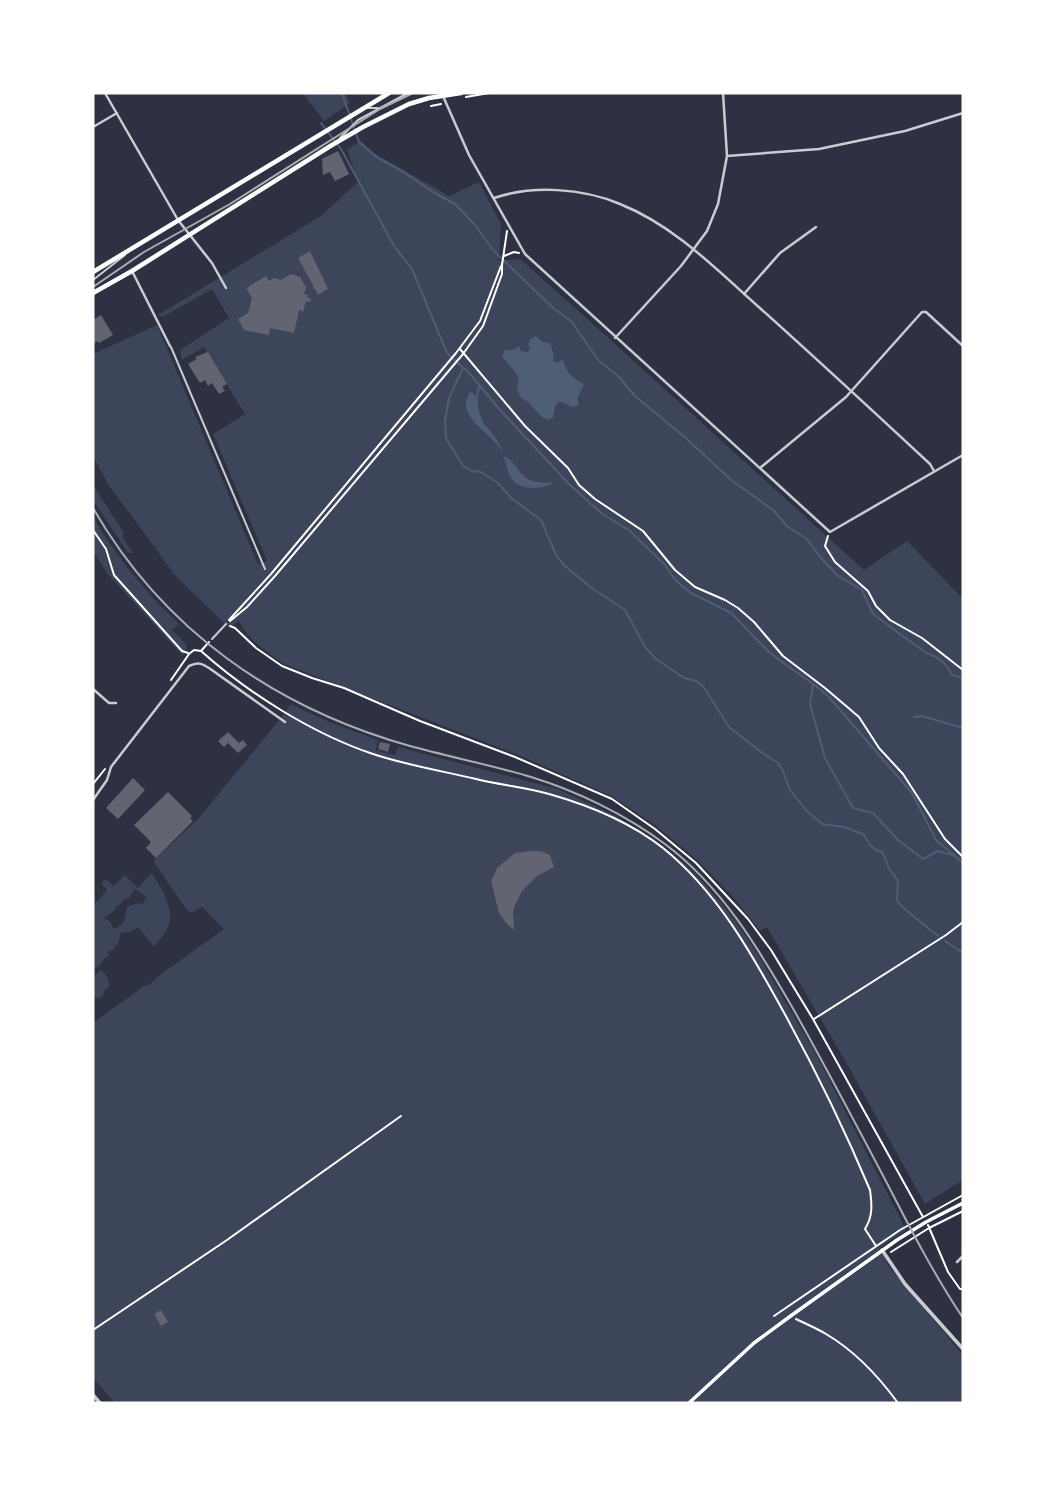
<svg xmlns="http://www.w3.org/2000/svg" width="1056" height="1496" font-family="Commissioner,sans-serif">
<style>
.green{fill:#3c4559;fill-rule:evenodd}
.water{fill:#4f5d75}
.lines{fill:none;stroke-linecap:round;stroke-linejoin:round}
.stream{stroke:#4f5d75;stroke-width:2}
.building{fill:#626471}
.path{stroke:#fff;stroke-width:2}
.service{stroke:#caccd0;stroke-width:2}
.minor{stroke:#caccd0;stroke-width:2.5}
.tertiary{stroke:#caccd0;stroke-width:3.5}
.secondary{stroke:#fff;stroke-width:3.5}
.primary{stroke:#fff;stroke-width:4.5}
.tram{stroke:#abadb3;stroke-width:2}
.rail{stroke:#abadb3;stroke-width:2}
</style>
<rect width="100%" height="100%" fill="#2d3142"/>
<path class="green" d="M303 93H345L350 103 324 121Z
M361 141 372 152 449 196 479 182 501 224 499 261 520 259 583 315 864 570 907 541 963 599V1180L925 1204 847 1064 767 927 760 931 734 898 697 860 656 826 613 797 521 756 284 664C267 652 249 641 239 621L229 628 175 575 108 484 93 456V354L157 325 258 564 267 561 213 434 245 414 204 347 182 360 180 350 229 318 212 289 163 317 158 315 321 216 358 182 347 149Z
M93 485 124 533 122 537 133 553H128L93 500Z
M93 517C116 556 145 592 179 624L172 630 187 645 183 656 107 573 93 551Z
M291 704 327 721 378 740 376 750 395 755 398 747 558 789 616 816 662 845 686 865 704 883 732 916 759 956 816 1054 906 1230 879 1248 890 1268 963 1355V1403H115L93 1378V1023L144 986 149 985 156 978 224 929 202 907 191 913 186 909 153 861 198 819 276 724Z
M152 873C161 889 177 910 167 929 164 936 158 941 154 947L138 927 130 932 121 933 118 945H115L114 949 108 952 109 955 104 959 99 966 94 968 93 971V906L107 890 102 884V882L105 879 113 886 125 875 138 888ZM135 889 146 897 142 905 138 903 127 907C125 918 126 923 114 929L109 920H106L104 918 115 910V907L121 904 122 901 129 898Z
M100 970C106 972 109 980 109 987L104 991 103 996 100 998H93V973L95 975Z"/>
<path class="water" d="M536 336 543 342 550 343 554 355 553 361 558 363 563 359C565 371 573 380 584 384L577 399 579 403 577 406 572 407C555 398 556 402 553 418L548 420 542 417 527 401 521 398 517 390 519 380 516 373 502 356 505 350H513L519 346 521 351 528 352 530 349 528 345 530 339Z
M470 392 473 393 477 398C478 406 480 420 486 426 494 435 498 440 503 451L501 450C491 432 454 417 470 392Z
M503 456C520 461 517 487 551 482L552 484C541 489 520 491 512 479 508 473 506 463 503 456Z"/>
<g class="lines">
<path class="stream" d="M342 93 359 142 378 158 402 171 433 192 455 204 475 225 493 250 553 308 571 321 599 361 618 376 635 396 687 439 731 480 773 510 787 526 807 539 821 558 838 576 862 590 873 614 926 653C939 657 946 663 952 675L960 677 963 679
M321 123 341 149 394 246 412 269 447 353 470 374 501 411 569 484 601 513 630 531 665 565 676 581 691 593 731 613 770 653 813 684 828 696 912 793 936 840 963 863
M462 370 449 398 445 420 446 438 463 466 472 471 481 472 498 483 511 498 541 520 556 555 565 566 593 589 625 610 645 647 656 659 684 678 696 681 703 686 729 727 761 752 778 763 783 771 790 790 806 810 822 824 844 827 863 834 871 846 876 850 882 852 885 858 889 869 898 881 897 901 907 911 938 936
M477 398 479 386
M813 684 810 704 825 758 853 808 873 813 898 840 923 859 938 851 953 855
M914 717 922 716 963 728
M945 941 963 953"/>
</g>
<path class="building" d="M338 151 349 174 335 181 330 172 323 175 322 159Z
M310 251 328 289 318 295 315 289H314L312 283 298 258Z
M291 274 300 277 306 287 304 294 308 295 307 298H310L311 301 308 302 306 301 303 312 299 310 294 333 270 328 269 335 244 330 238 319 248 313 252 298 246 288 266 276 269 281 274 278 281 280Z
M101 315 113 335 99 343 97 341 93 344V320Z
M208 352 227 384 222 387 225 391 219 394 212 383 208 386 205 380 200 383 188 364 197 359 195 357Z
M228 732 239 743 243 740 247 745 238 753 228 743 224 747 218 741Z
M380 742 390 744 388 752 378 749Z
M133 778 145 790 118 819 106 808Z
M168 792 192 816 190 818 193 821 156 858 146 848 151 842 134 825Z
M531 851H540L550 855 554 867 537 876 522 891 515 905 513 912 514 930 507 924 499 913 491 881 497 868 515 853Z
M161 1310 168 1322 161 1326 154 1314Z"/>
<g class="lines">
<path class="path" d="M466 97 489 93
M431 106 441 104
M504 256 514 252 519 253
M460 349 525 426 568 468 579 485 595 499 643 531 675 570 695 587 725 600 738 608 754 622 783 656 825 688 859 717 879 748 903 774 945 839 963 857
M93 530 106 549 114 575 182 651 188 653
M828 536 825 546 835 562 868 591 876 606 890 620 922 638 963 670
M229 620 271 574 456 353 480 321 501 266
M230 621 247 607 275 576 463 354 483 326 502 274V265L507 231
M230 626 235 628 256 648 282 666 312 678 344 688 420 721 515 757 612 799 655 829 696 863 748 919 771 950 813 1019 923 1217
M201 651C248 693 313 734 373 754 406 765 442 771 476 779 500 785 525 787 549 794 588 805 630 822 663 848 716 891 749 949 782 1009 814 1067 844 1128 870 1190 872 1205 873 1216 865 1229L876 1246
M171 680 189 654 194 650 201 651 209 642
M93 784 105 769
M814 1019 946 935 963 922
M928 1225 948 1272 960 1289H963
M891 1252 929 1228 963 1211
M774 1316 900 1230 963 1195
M796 1319C806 1324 816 1328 826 1334 855 1351 879 1377 898 1403
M93 1330 227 1240 401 1116"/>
<path class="service" d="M366 108H378
M340 138 358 120 408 93
M93 280 125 255
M171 347 265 569
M212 639 226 624"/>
<path class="minor" d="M105 93 178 220 212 263 226 288
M443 96 469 155 525 254 830 532 963 455
M93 127 117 113
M727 156 819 149 905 131 963 113
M494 198C533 185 582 188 620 204 675 226 717 270 761 309 818 360 874 412 930 464L934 471
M132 271 170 346
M744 294 780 253 816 227
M615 338 681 266 707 231 718 204 727 156 723 93
M760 468 846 397 922 312H926L963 346
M93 689 109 703H116
M93 800 107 780 111 767 189 666C198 662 201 663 209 668L285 722
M957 1262 963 1256"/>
<path class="tertiary" d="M882 1250 905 1284 963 1349
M93 1395 100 1403"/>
<path class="secondary" d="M689 1403 754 1343 792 1315 897 1240 926 1222 963 1203"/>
<path class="primary" d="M93 272 389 93
M93 293 132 271 332 145 363 127 409 104 429 98 461 93"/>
<path class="tram" d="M93 287 144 252 230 204 380 109 413 93"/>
<path class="rail" d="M93 508C163 630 275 708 410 746 450 757 491 765 531 777 577 791 626 815 665 844 721 886 757 946 791 1005 825 1065 857 1126 889 1187 912 1232 935 1276 963 1318"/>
</g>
<rect width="1056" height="1496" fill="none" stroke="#ffffff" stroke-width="189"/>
</svg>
